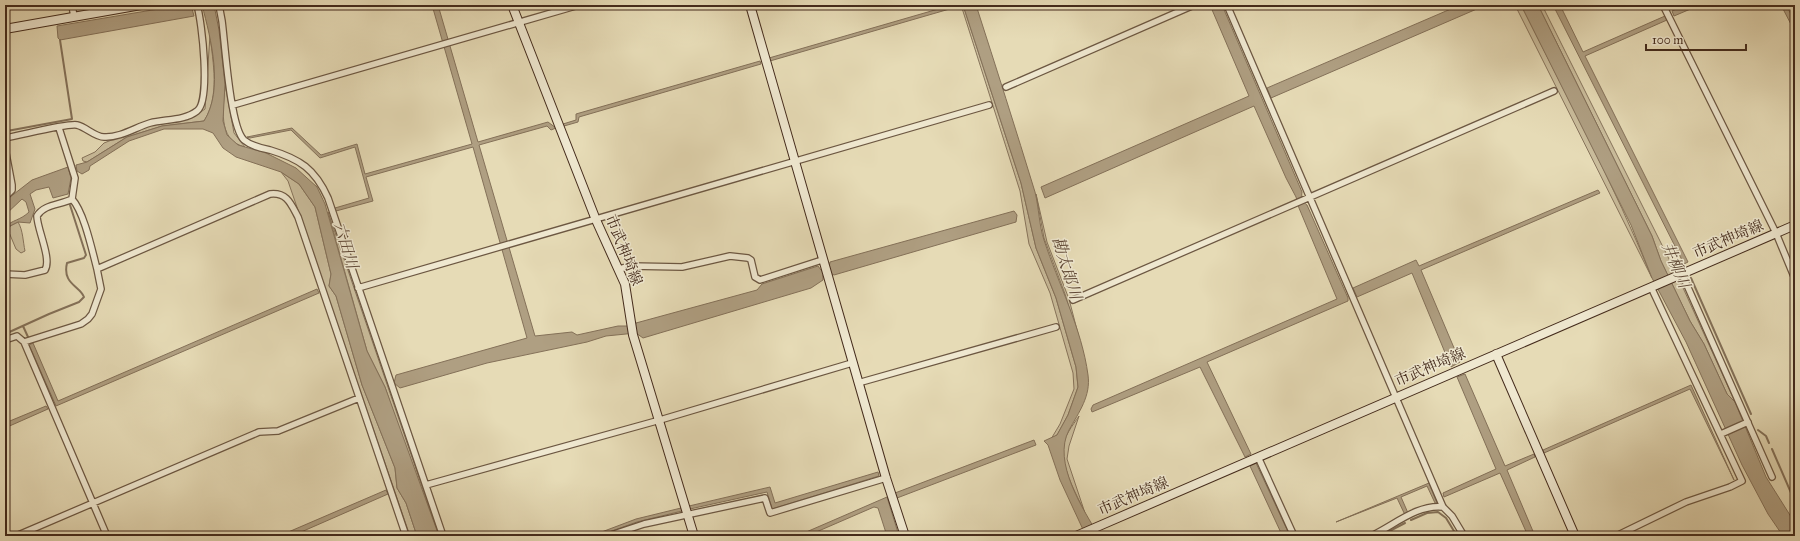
<svg xmlns="http://www.w3.org/2000/svg" width="1800" height="541" font-family="'IM FELL Great Primer','Noto Serif JP',serif">
<style>
.green{fill:#cabd9c;stroke:#87745c}
.water{fill:#af9f82;stroke:#847159}
.lines{fill:none;stroke-linecap:round;stroke-linejoin:round}
.stream{stroke:#847159;stroke-width:2}
.street-casing{stroke:#6c5742;stroke-width:8}
.secondary-casing{stroke:#442b1c;stroke-width:10}
.street{stroke:#efe8d0;stroke-width:5.5}
.secondary{stroke:#efe8d0;stroke-width:8}
.labels{text-anchor:middle;dominant-baseline:central;stroke-width:3;stroke-linejoin:round;paint-order:stroke}
.street-label{font-size:15px;fill:#442b1c;stroke:#efe8d0}
.water-label{font-size:16px;font-style:italic;fill:#5f4836;stroke:#efe8d0}
</style>
<rect width="100%" height="100%" fill="#e6dbb6"/>
<filter id="stains"><feTurbulence type="fractalNoise" baseFrequency=".005" numOctaves="4"/><feColorMatrix values="0 0 0 0 .2 0 0 0 0 .09 0 0 0 0 .02 0 0 0 .5 -.17"/></filter>
<radialGradient id="worn" r=".72"><stop offset=".6" stop-color="#630" stop-opacity="0"/><stop offset="1" stop-color="#630" stop-opacity=".3"/></radialGradient>
<path class="green" d="M961 5H963L1021 183 1036 248 1056 298 1076 367 1078 387 1068 415 1057 435 1051 439 1060 424 1074 389 1073 373 1050 293 1029 244 1020 191Z
M1515 5H1521C1566 95 1614 184 1652 278Z
M1538 5H1542L1679 279 1735 402 1727 394 1704 344 1690 321 1661 261 1652 236Z
M210 35C213 63 220 96 204 121L162 126 127 137 87 162 83 161 82 158 95 152 104 143 150 125 192 118 205 109Z
M225 84 234 133 245 147C216 140 224 106 225 84Z
M281 172 299 184 315 207 331 274 329 286 336 296 362 385 395 468 397 488 406 503 417 536H410L288 181Z
M1036 194 1047 242 1069 299 1083 353 1065 294 1044 238Z
M328 212 439 536 408 455 385 387 367 351Z
M18 222C23 230 23 242 25 251L21 253 16 249 8 230 10 226Z
M1079 416 1069 446 1067 459 1085 513C1076 493 1063 472 1063 449 1063 437 1073 425 1079 416Z"/>
<path class="water" d="M182 5H191L194 16 60 40 58 38 57 26Z
M202 5H214L219 30 225 84 223 121 227 135 238 145 266 153 296 168 317 187 325 204 367 351 385 387 439 536H417L406 503 397 488 395 468 362 385 336 296 329 286 331 274 315 207 299 184 281 172 236 157 223 148 213 133 203 129H164L129 141 90 166 89 170 82 174 77 171 76 165 87 162 127 137 162 126 204 121C224 90 211 39 202 5Z
M432 5H438L478 142 548 122 556 128 551 130 547 126 479 145 535 336 572 332 577 335 618 326H635L636 323 757 290 762 284 818 266 821 270 829 268 830 262 1014 211 1017 215 1016 222 834 275 830 273 823 275V280L811 288 643 338 636 333 606 336 587 342 487 363 400 388 394 383 396 375 527 338 473 147 366 177 373 201 336 211 335 208 369 198 355 147 320 158 291 130 250 138 247 137 292 128 321 155 357 144 365 174 472 144Z
M952 5 953 8 770 61 769 58Z
M963 5H976C996 67 1016 130 1035 192 1039 208 1039 225 1044 240 1058 283 1082 329 1088 375 1091 396 1079 412 1069 430 1052 462 1083 509 1099 536H1086L1060 480 1048 445 1044 441 1057 435 1068 415 1078 387 1076 367 1056 298 1036 248 1021 183Z
M1210 5H1222L1302 192C1301 197 1303 203 1307 205L1348 298V301L1207 362 1251 454 1245 457 1200 367 1092 412 1091 409 1093 405 1337 299 1299 208 1296 197 1286 178 1254 106 1045 198 1041 187 1249 96Z
M1460 5H1486L1271 98 1267 88Z
M1521 5H1538L1652 236 1661 261 1690 321 1704 344 1727 394 1735 402 1766 477 1795 523V536H1783L1768 514 1742 465 1686 342 1652 278 1631 225Z
M1553 5H1560L1583 52 1665 16 1667 20 1585 56 1688 262 1684 264Z
M1685 5H1700L1674 16 1672 11Z
M1781 5H1786L1795 22V32Z
M760 61 761 64 579 117 578 122 564 126 563 124 576 120V114Z
M68 167 71 178 68 194 53 198 49 187 36 190 30 194 35 209 30 223 18 222 10 226 8 230 5 232V227C12 220 21 220 29 212L26 202 22 199 5 215V201L32 180Z
M1598 190 1600 193 1421 270 1460 362 1451 367 1412 273 1357 297 1353 288 1416 260 1419 266Z
M317 289 319 293 56 406 29 345 33 343 58 401Z
M1465 374 1505 466 1534 454 1535 457 1507 470 1535 536H1528L1500 473 1444 497 1443 493 1496 469 1457 377Z
M1691 385 1734 480 1690 389 1544 453 1543 450Z
M46 406 48 409 5 428V423Z
M1034 440 1036 445 897 498 895 493Z
M1256 463 1290 536 1282 535 1250 466Z
M878 472 879 476 772 509 767 492 690 509 689 506 770 487 775 503Z
M1429 483 1437 503H1435L1427 486 1401 497 1408 513 1405 515 1397 498 1336 522Z
M386 490 388 494 292 536H279Z
M887 497 899 536H887L878 508 874 507 807 536H797Z
M681 508 682 511 637 522 598 536H591L636 519Z"/>
<g class="lines">
<path class="stream" d="M7 131 72 119 60 40
M1691 278 1751 414
M23 326 28 337
M5 334 49 314 79 302 84 297C80 286 62 284 67 263L84 258 86 255 70 205
M1758 430 1766 436 1769 443
M1772 449 1795 502
M1411 520 1427 513 1438 512 1446 518 1457 536
M1380 536 1405 523"/>
<g class="street-casing">
<path id="street" d="M72 5 74 17
M219 5 222 21C225 43 230 127 244 140 251 146 261 148 270 150 300 159 315 169 328 198L443 536
M1227 5 1443 507 1452 516 1464 536
M1663 5 1776 233 1795 279
M1006 87 1194 5
M233 105 579 5
M59 128 75 178 72 199C84 212 92 250 97 269
M5 138C19 136 66 123 77 125 86 127 95 137 104 137 120 138 136 127 150 123 165 119 184 121 197 111 211 101 202 22 197 5
M5 148 12 185V190L5 197
M619 269 631 266 682 267 730 256 748 258 751 260 755 277 760 280 822 260
M5 274 25 275 45 270C52 259 37 229 37 216 44 204 61 205 72 199
M1682 274 1772 477
M358 288 989 105
M1073 300 1554 91
M5 340 17 336 24 342 107 536
M24 342 81 324 88 319 92 314 101 289 97 269 270 194C287 192 291 204 298 217L406 536
M858 383 1056 327
M1721 434 1748 422
M1258 457 1294 536
M426 485 660 420 852 363
M16 536 259 432 278 431 359 398
M608 536 644 524 765 498 770 513 886 478
M1371 536C1393 526 1417 504 1443 507
M1616 536 1686 502 1730 487 1742 481 1651 287"/>
</g>
<g class="secondary-casing">
<path id="secondary" d="M512 5 596 220 625 284 633 335 694 536
M750 5 886 478 905 536
M5 29 141 5
M1496 354 1575 536
M1076 536 1795 225"/>
</g>
<use href="#street" class="street"/>
<use href="#secondary" class="secondary"/>
</g>
<g class="labels">
<g class="street-label">
<text transform="translate(1728 239) rotate(-23)">市武神埼線</text>
<text transform="translate(624 250) rotate(68)">市武神埼線</text>
<text transform="translate(1430 367) rotate(-23)">市武神埼線</text>
<text transform="translate(1133 496) rotate(-23)">市武神埼線</text>
</g>
<g class="water-label">
<text transform="translate(346 245) rotate(73)">六田川</text>
<text transform="translate(1676 265) rotate(67)">井柳川</text>
<text transform="translate(1067 268) rotate(73)">勘太郎川</text>
</g>
</g>
<rect width="1800" height="541" fill="none" stroke="#e6dbb6" stroke-width="20"/>
<rect x="6" y="6" width="1788" height="529" fill="none" stroke="#442b1c" stroke-width="2"/>
<rect x="10" y="10" width="1780" height="521" fill="none" stroke="#442b1c"/>
<path d="M1646 44v6h100v-6" fill="none" stroke="#442b1c" stroke-width="2"/>
<text x="1652" y="44" font-size="12" fill="#442b1c" stroke="#efe8d0" stroke-width="3" paint-order="stroke">100 m</text>
<rect width="100%" height="100%" filter="url(#stains)"/>
<rect width="100%" height="100%" fill="url(#worn)"/>
</svg>
